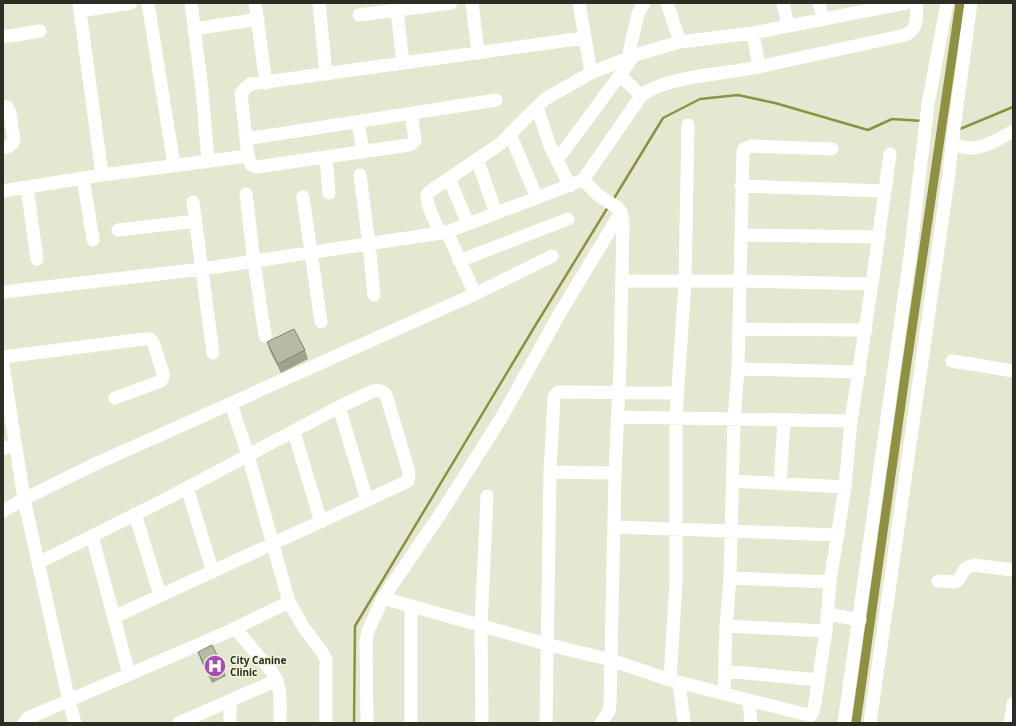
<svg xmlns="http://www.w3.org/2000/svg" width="1016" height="726" font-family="'Noto Sans',sans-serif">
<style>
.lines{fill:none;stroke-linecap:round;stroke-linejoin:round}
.stream{stroke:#8d9141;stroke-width:2.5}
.canal{stroke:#8d9141;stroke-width:9}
.minor{stroke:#fff;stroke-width:13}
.wall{fill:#9ea18c}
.building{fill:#b8bba3;stroke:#818372}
.labels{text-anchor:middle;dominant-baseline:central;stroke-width:3;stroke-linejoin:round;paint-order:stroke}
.poi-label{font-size:10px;font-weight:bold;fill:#2c2d24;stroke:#f3f5dd;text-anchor:start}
</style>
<rect width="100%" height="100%" fill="#e5e8d0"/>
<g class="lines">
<path class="stream" d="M960 129 1013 107
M613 200 663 118 700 99 738 95 775 103 868 130 892 119 923 121
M354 723 355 626 535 326 608 207"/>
<path class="canal" d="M856 723 905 376 960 3"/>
<path class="minor" d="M79 3 102 175
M148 3 174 165
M191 3 202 90 208 160
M255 3 266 83
M319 3 326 74
M472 3 478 53
M579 3 591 73
M667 3 680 42
M783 3 788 25
M819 3 823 19
M397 10 403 63
M80 11 131 3
M359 15 451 3
M194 29 258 19
M753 33 759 67
M3 37 40 31
M628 57 638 14 644 3
M620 75 641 96
M3 107H7L10 113 14 140C12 145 9 147 3 148
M537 107 550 146 570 186
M358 122 363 152
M510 134 537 198
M246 139 241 94 245 88 251 84 584 38
M952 144C958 146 965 148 971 148 985 148 1001 138 1013 131
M248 156 251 165 256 167 409 145 414 142 415 140 411 114
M326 158 329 193
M477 159 496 213
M557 160 634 56
M360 175 369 244 374 295
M83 178 93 240
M449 178 468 224
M583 180 598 195 618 208 621 212 623 223 620 366 615 473 610 704 609 711 601 723
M741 186 885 191
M27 187 37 259
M3 191 102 175 248 156 246 139 496 100
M246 194 254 262 265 336
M303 197 321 322
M193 202 213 353
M118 230 196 221
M440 233 428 205 427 195 429 192 500 144 545 99 591 73 635 55 680 42 753 33 906 3
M741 235 879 237
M459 261 568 219
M622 281H740L872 284
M3 292 202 269 447 232 583 180 641 96C663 77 723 74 753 68 804 57 855 46 905 35 919 29 916 17 917 3
M475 294 552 256
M738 329 866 330
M3 357 144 339H150L153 342 163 373V377L161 381 115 398
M952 361 1013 371
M3 365 24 499 69 701 75 723
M738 369 860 372
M231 404 248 455 289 602 304 628 322 652 326 659V723
M339 407 367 500
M617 417 851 421
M294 432 321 522
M3 448 16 446
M550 472 615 473
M733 481 845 487
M780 484 784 421
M187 488 213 572
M3 511 24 499 93 465 475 294 447 232
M135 514 160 595
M614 527 838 535
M92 536 129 674
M38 563 166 499 339 407 373 391C379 390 383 390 386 395L409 472 408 481 404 483 114 617
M730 578 830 582
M938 581 955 582 958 580 966 568 974 565 1013 570
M383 598 546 644 611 660 670 680 804 714 811 715 814 709 826 631 830 582 845 487 851 421 872 284 890 154
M827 614 860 620
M726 626 826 631
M235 628 273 673C282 688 280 706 280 723
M725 671 818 680
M670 680 676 582V417L685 282 688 125
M679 683 684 723
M724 694 726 626 730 578 734 419 738 369 743 152 744 149 751 146 832 149
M230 701V723
M749 701 751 723
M24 723 28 718 223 634 289 602
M179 723 277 680
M367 723 366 642 368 631 383 598 441 513 500 420 560 313 621 212
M411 723V607
M482 723 481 625 487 496
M546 723 550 472 554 397 557 393 560 392 677 393
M844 723 910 256 928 104 947 3
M870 723 949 173 952 144 971 3
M1010 723 1013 704"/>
</g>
<path class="wall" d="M267 342 305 350 308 359 281 373 270 351Z
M198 652 223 667 226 676 212 683 201 661Z"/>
<path class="building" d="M294 329 305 350 278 364 267 342Z
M212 645 223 667 209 674 198 652Z"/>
<defs>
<g id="hospital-disc" transform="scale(1.15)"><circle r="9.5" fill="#a74cb7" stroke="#f3f5dd"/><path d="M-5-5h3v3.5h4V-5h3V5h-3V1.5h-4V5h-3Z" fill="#fff"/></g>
</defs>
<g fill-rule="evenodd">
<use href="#hospital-disc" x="215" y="666"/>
</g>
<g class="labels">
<g class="poi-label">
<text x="230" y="660">City Canine<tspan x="230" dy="12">Clinic</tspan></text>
</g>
</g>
<rect width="1016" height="726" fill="none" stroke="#2c2d24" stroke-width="8"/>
</svg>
